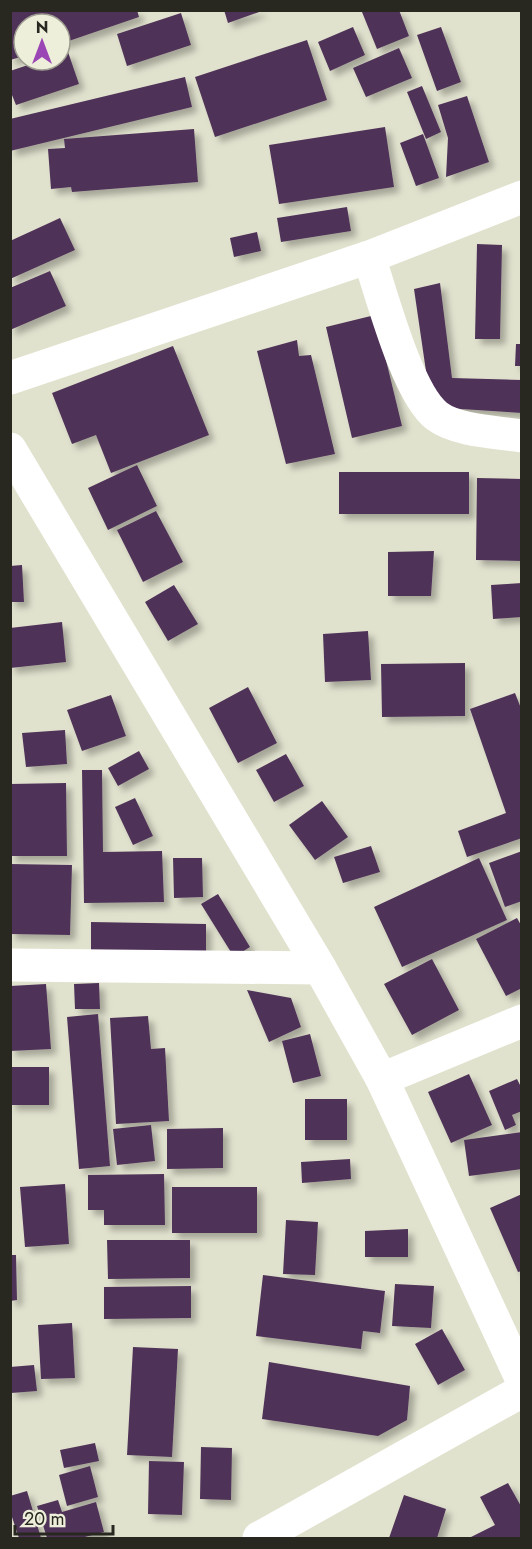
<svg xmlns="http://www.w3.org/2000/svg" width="532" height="1549" font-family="Jost,sans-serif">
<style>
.building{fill:#4f3358;filter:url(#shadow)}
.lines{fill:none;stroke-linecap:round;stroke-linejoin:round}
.street{stroke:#fff;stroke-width:33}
.secondary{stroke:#fff;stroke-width:33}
</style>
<defs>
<filter id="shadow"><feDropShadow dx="5.5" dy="5.5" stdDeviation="3" flood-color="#0004"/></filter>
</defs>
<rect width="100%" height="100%" fill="#e1e2ce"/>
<path class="building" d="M10 10H137L139 17 60 44V24H24V56L10 60Z
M224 10H262V11L228 23Z
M366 10H399L409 36 377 49 362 12Z
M181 13 191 45 127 66 117 34Z
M353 27 365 55 330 71 318 42Z
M441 27 461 82 437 91 417 35Z
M307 40 327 100 215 137 195 77Z
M399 48 412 78 366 97 353 68Z
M68 52 79 84 16 105 10 90V71L43 60H60V54Z
M185 77 192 107 10 151V119Z
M422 86 441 132 426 139 407 92Z
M467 96 489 162 446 177 448 138 438 105Z
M385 127 394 187 279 204 269 145Z
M194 129 198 182 72 192 71 187 51 189 48 149 65 148 64 139Z
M423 134 439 178 416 186 400 143Z
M347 207 351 231 281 242 277 218Z
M60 218 75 250 10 279V241Z
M257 232 261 251 234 257 230 238Z
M477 244 502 245 500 339H475Z
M50 271 66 306 10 330V288Z
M440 283 452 378 522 380V413L446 408 428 385 414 289Z
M375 315 402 426 352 438 326 327Z
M297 340 299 356 311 355 335 454 286 464 257 351Z
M516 344H522V366H515Z
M173 346 209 435 111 473 96 435 72 444 52 393Z
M137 465 157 506 108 530 88 488Z
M339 472H469V514H339Z
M477 478 522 479V561L476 560Z
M156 511 183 562 143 582 117 530Z
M434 551 431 596H388V552Z
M22 565 24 602H10V566Z
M522 583V617L493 619 491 585Z
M174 585 198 624 168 641 145 602Z
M62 622 66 662 10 668V628Z
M368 631 371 680 325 682 323 634Z
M465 663V716L382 717 381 664Z
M248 687 277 743 238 763 209 708Z
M515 693 522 711V838L467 857 458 831 506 813 470 709Z
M111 695 126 736 82 751 67 710Z
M65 730 67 764 26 767 22 733Z
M139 751 149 769 118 786 108 768Z
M286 754 304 786 274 802 256 770Z
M82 770H102L103 852 162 851 164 902 84 903Z
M66 783 67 856H10V784Z
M135 798 153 836 133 845 115 807Z
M322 801 348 837 315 860 289 825Z
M371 846 380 872 343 883 334 857Z
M522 851V901L505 907 489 863Z
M173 858H202L203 897 174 898Z
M479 858 507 920 402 967 374 907Z
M10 864 72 865 70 935 10 934Z
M218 894 250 947 234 957 201 904Z
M517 918 522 927V988L506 996 476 939Z
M91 922 206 924V961L91 959Z
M432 959 459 1010 412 1035 384 984Z
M99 983 100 1009H75L74 984Z
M46 984 51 1049 10 1051V986Z
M247 990 291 998 301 1027 269 1042Z
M98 1014 110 1166 79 1169 67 1017Z
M148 1016 151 1049 165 1048 169 1121 116 1124 110 1018Z
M310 1034 321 1076 293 1083 282 1041Z
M10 1067H49V1105H10Z
M469 1074 492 1125 451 1143 428 1092Z
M517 1079 522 1089V1111L512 1115 516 1125 505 1130 489 1091Z
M305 1099H347V1140H305Z
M151 1125 155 1161 117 1165 113 1129Z
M223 1128V1168L167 1169V1129Z
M522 1132V1169L469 1176 464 1140Z
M350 1159 351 1179 302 1183 301 1162Z
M164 1174 165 1225H104V1210H88V1175Z
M65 1184 69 1244 25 1247 20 1187Z
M172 1187H257V1233H172Z
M522 1194V1271L518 1272 490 1208Z
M286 1220 318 1222 315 1275 283 1274Z
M408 1229V1257H365V1231Z
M107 1240H190V1278L108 1279Z
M10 1255H16L17 1300 10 1301Z
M263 1275 385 1291 380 1333 363 1331 361 1349 256 1336Z
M395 1284 434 1286 431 1328 392 1326Z
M191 1286V1318L104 1319V1287Z
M72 1323 75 1378 41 1379 38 1325Z
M442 1329 465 1370 438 1385 415 1344Z
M133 1347 178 1349 172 1457 127 1455Z
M269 1362 410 1386 407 1420 378 1436 262 1419Z
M34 1365 37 1391 11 1393 10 1367Z
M95 1443 99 1461 64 1468 60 1450Z
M201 1447 232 1448 231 1500 200 1499Z
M149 1461 184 1462 182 1515 148 1514Z
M90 1466 98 1497 67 1506 59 1475Z
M508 1483 522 1508V1538H469L495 1525 480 1497Z
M27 1491 41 1538H19L10 1511V1496Z
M404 1495 446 1509 437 1538H389Z
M58 1500 62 1512 96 1502 104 1532 81 1538H47L37 1506Z"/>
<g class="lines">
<path class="street" d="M369 257C382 295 407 393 437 416 457 431 497 432 522 436
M10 378 369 257 522 197
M10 965 320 968
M382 1079 522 1021
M259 1538 522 1391"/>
<path class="secondary" d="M10 449 320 968 382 1079 522 1380"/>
</g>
<rect width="532" height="1549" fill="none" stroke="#282821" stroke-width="24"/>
<g transform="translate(42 42)"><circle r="28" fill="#eeefdb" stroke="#9f9f91" stroke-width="1.5"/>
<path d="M0-4.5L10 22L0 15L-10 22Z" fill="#9a46b4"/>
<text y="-9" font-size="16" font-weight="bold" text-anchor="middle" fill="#282821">N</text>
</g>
<path d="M15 1525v9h98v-9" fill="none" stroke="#282821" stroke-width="3"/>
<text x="24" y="1525" font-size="18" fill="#282821" stroke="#eeefdb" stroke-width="4.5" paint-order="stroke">20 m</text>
</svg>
